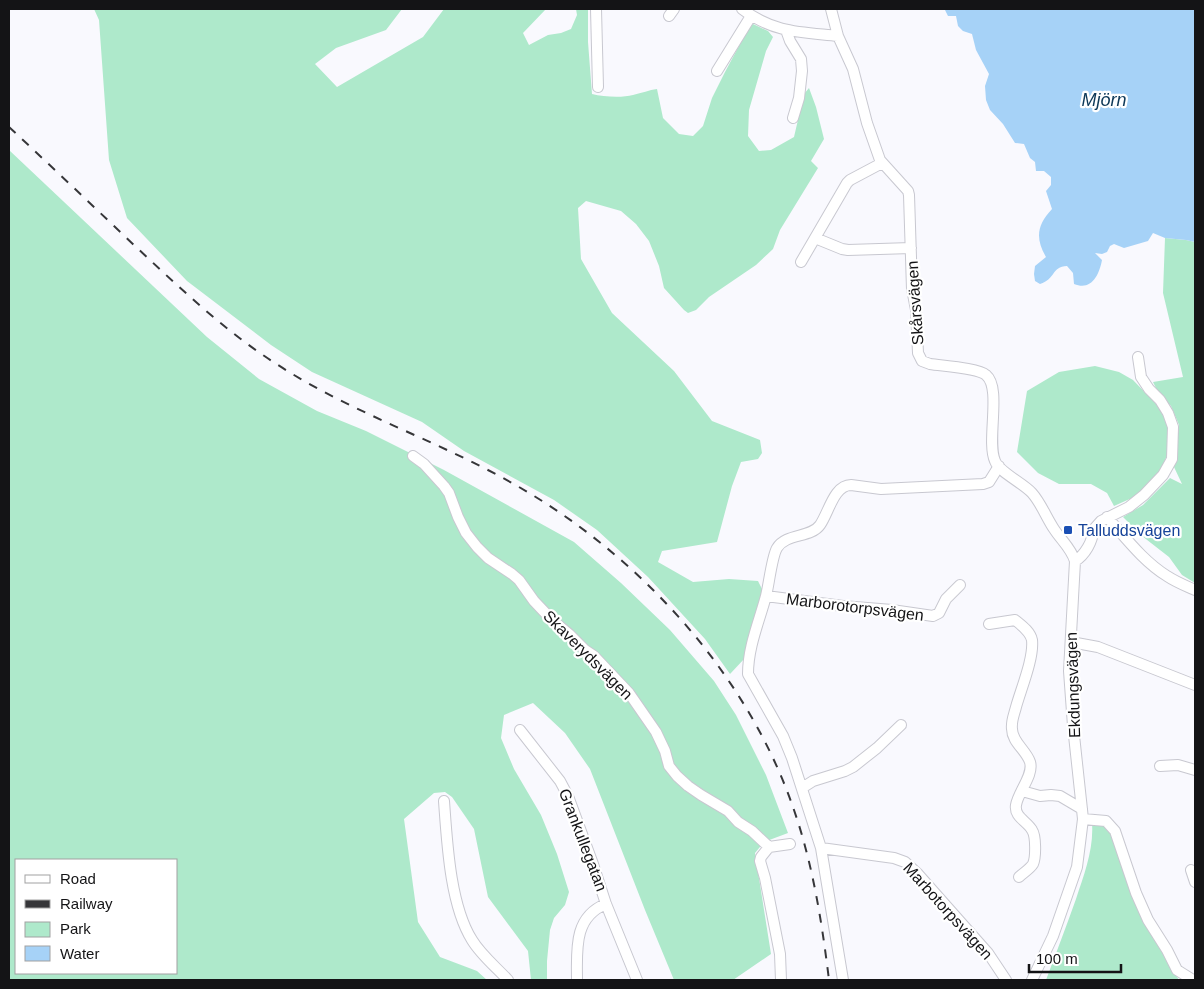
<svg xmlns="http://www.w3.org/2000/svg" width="1204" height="989" font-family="Helvetica,sans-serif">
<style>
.green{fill:#aee9cb;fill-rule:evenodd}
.water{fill:#a6d2f7}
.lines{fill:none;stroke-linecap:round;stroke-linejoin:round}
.minor-casing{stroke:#c8c8d0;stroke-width:12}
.minor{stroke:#fff;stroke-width:10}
.rail{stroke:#363639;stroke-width:2;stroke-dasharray:9 9;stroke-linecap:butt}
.transit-dot{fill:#1a4fb4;stroke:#fff;stroke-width:2}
.labels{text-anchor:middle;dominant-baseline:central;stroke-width:4.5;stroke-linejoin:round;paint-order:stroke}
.street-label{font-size:16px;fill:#141416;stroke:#fff}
.transit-label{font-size:16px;fill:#164399;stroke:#fff;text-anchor:start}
.water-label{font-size:18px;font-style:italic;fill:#0e3958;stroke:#fff}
</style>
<rect width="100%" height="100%" fill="#f9f9fe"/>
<path class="green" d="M94 9H402L386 30 336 48 315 64 337 87 423 37 444 9H546L523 33 529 45 548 35 561 33 571 29 577 15 576 9H588V42L592 94C604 97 622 98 633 95 642 93 649 90 657 89L663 118 679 134 693 136 703 126 712 98 725 72 747 31 753 24 768 31 773 37 766 51 749 110 748 136 759 151 771 150 794 137 804 94 809 88 816 107 824 139 811 161 818 168 780 230 773 249 756 265 709 297 696 310 688 313 684 310 664 288 659 266 649 241 636 224 621 211 586 201 578 208 581 259 612 313 674 371 712 421 760 440 762 453 758 459 741 462 732 486 717 542 662 551 658 562 693 582 729 579 758 581 763 591 755 615 745 658 730 674 705 639 648 577 597 530 554 500 464 451 422 422 312 372 271 345 187 281 127 218 109 160 99 20Z
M9 150 207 337 259 379 317 411 366 431 444 470 574 542 621 583 670 630 714 681 736 715 766 775 788 833 764 842 755 853 771 954 733 980H674L645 910 590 769 565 733 533 703 504 715 501 738 514 769 541 815 557 854 569 892 565 905 554 918 550 930 547 961V980H531L528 951 488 897 474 829 452 797 445 792 434 793 404 819 418 922 440 957 477 971 487 980H9ZM16 860H176V973H16Z
M1165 238 1186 240 1195 242V583L1182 575 1169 557 1142 536 1123 517 1143 505 1170 478 1182 484 1174 467 1179 425 1171 406 1158 392 1153 382 1183 377 1163 293Z
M1095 366 1119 372 1133 380 1159 407 1167 422 1168 443 1167 455 1161 471 1145 489 1132 498 1114 506 1107 493 1091 484H1059L1038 473 1017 452 1027 391 1059 372Z
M1095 822 1109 828 1161 950 1179 980H1046C1056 953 1066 927 1076 899 1084 875 1094 849 1092 823Z"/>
<path class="water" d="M945 9H1195V242L1186 240 1165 238 1153 233 1148 241 1124 248 1114 244 1110 246 1107 252 1102 254 1095 253 1102 260C1099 276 1091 291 1074 284L1073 273 1067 266C1051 267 1056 279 1040 284L1035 281 1034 274 1035 266 1046 257C1035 238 1037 225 1052 209L1046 191 1051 185V177L1044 171H1036L1035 162 1030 158 1024 144 1015 143 1003 124 990 110 986 100 985 86 989 74 976 50 972 34 963 31 958 26 956 16H948L945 10Z"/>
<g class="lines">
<g class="minor-casing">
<path id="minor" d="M596 9 598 87
M742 9C774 33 800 32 838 36
M831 9 838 36 853 69 867 123 880 160 908 191 909 195 912 289 916 310 918 353 922 361 930 364C942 366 978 368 986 375 1002 388 986 441 995 461 999 472 1023 483 1032 493 1041 503 1046 517 1054 529 1061 540 1071 548 1075 561L1069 671 1073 726 1083 819 1077 867 1053 936 1032 980
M669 16 674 9
M786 30 790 41 801 59 802 71 799 98 793 118
M717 71 751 16
M815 238 842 249 848 250 911 248
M801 262 847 183 850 180 882 163
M413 456 424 464 444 486 449 493 458 517 466 533 477 547 488 558 512 574 519 580 534 601 552 620 569 634 585 650 594 656 629 693 656 732 665 751 669 766 677 776 688 786 701 795 728 811 738 822 752 831 769 847
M999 466 989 482 983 484 881 489 851 485C834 485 829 512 820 525 811 538 786 533 777 548 772 556 769 584 766 596 759 622 748 647 748 674L783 736 792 758 821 848 894 858 905 862 918 874 988 953 1006 980
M1107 517C1126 538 1143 561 1167 576 1176 582 1186 586 1195 590
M1075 561C1085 555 1093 541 1093 530L1101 521 1129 507 1144 495 1163 475 1172 459 1173 427 1168 413 1160 400 1149 389 1141 377 1138 357
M766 596 843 606 892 610 933 616 939 613 946 599 960 585
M989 624 1015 620C1021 625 1030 631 1032 640 1034 658 1021 689 1016 707 1014 715 1011 721 1012 729 1012 742 1026 750 1030 762 1034 775 1018 792 1016 805 1014 817 1027 821 1032 830 1036 836 1036 857 1033 864 1030 869 1023 873 1019 877
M1071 642 1098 647 1195 685
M520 730 560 781 568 796 593 864 606 904 637 980
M1160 766 1178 765 1195 770
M802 788 813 781 845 771 853 767 877 748 901 725
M1022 791 1040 796 1051 795 1060 796 1082 809
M444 801C447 842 450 905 472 940 481 955 496 967 508 980
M1083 819 1106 821 1115 831 1136 893 1148 920 1167 950 1177 970 1193 980
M821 848 843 980
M1191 870 1195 882
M577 980C577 951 573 917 606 904
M781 980 780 954 765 878 760 861 761 857 769 847 790 844"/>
</g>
<use href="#minor" class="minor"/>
<path class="rail" d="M9 127C51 166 93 206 135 246 181 289 226 332 278 365 352 413 436 440 512 483 637 553 747 672 794 810 813 865 822 923 829 980"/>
</g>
<rect class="transit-dot" x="1063" y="525" width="10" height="10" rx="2.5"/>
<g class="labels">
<g class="street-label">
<text transform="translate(915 303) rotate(-94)">Skårsvägen</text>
<text transform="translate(855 607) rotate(7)">Marborotorpsvägen</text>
<text transform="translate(588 655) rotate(45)">Skaverydsvägen</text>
<text transform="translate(1073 685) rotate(-92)">Ekdungsvägen</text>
<text transform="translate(583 840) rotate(69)">Grankullegatan</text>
<text transform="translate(948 911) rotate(48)">Marbotorpsvägen</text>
</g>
<g class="transit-label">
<text x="1078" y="530">Talluddsvägen</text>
</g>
<g class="water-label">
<text x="1104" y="100">Mjörn</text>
</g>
</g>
<rect width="1204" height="989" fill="none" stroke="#141416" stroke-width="20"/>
<rect x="15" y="859" width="162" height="115" fill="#ffffff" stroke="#a1a1a2"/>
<rect x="25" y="875" width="25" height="8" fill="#ffffff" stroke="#a1a1a2"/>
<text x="60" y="884" font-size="15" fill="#141416">Road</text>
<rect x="25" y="900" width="25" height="8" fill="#363639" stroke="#a1a1a2"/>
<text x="60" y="909" font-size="15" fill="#141416">Railway</text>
<rect x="25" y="922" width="25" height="15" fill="#aee9cb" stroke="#a1a1a2"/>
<text x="60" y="934" font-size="15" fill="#141416">Park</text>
<rect x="25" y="946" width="25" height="15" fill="#a6d2f7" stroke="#a1a1a2"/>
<text x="60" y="959" font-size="15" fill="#141416">Water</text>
<path d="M1029 964v8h92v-8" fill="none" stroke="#141416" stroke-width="2.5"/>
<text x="1036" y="964" font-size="15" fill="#141416" stroke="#ffffff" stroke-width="4" paint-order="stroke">100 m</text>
</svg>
